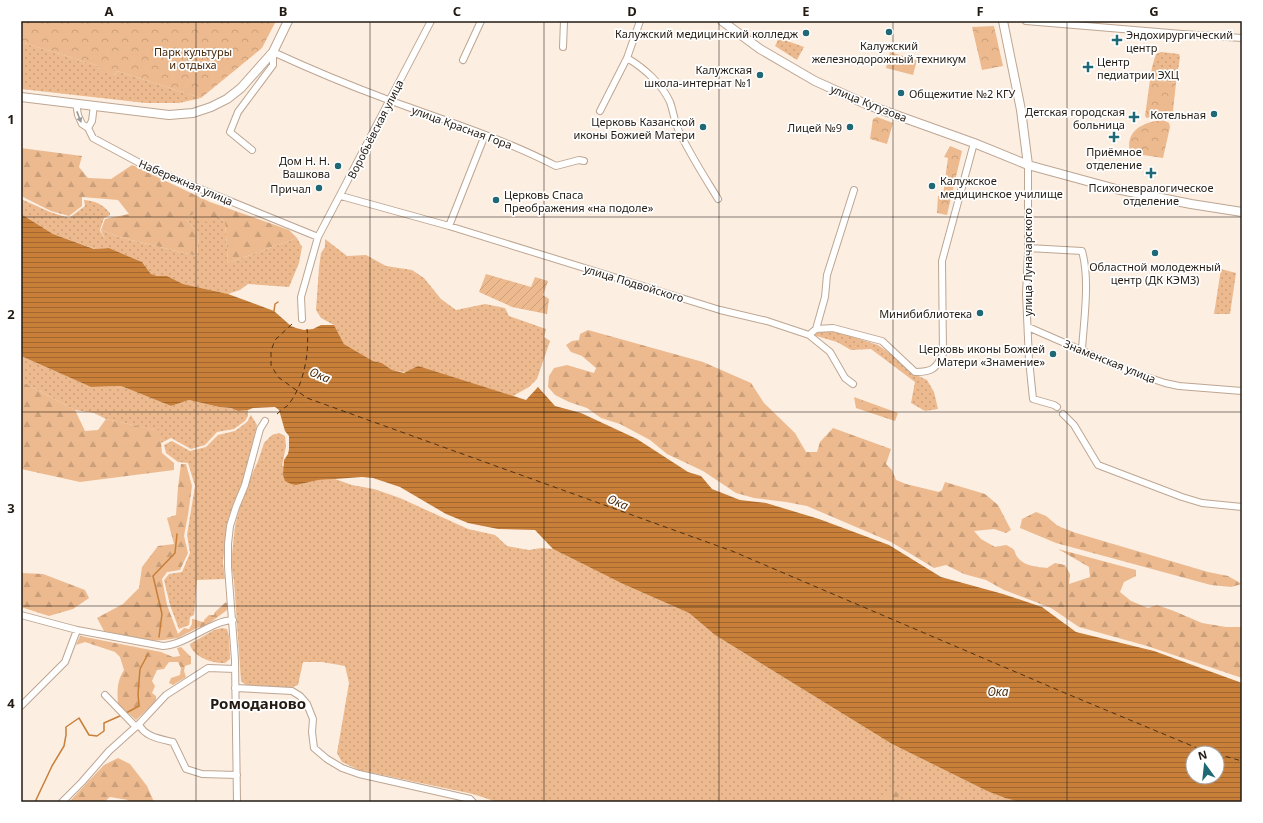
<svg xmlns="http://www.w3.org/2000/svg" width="1263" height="823" font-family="'Noto Sans',sans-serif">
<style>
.grass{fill:url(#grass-dots)}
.forest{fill:url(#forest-firs)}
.park{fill:url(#park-crowns)}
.garden{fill:url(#garden-furrows)}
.pitch{fill:#ecba8e}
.water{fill:url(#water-rules);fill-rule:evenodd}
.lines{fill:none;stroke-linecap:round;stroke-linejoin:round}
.stream{stroke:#c77f39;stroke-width:1.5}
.ferry{stroke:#4f3013;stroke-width:1;stroke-dasharray:5 4;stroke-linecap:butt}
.minor-casing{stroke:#bda692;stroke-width:8}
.major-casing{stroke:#bda692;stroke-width:10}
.minor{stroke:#fff;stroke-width:6}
.major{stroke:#fff;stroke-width:8}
.oneway{fill:#9c9895}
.grid{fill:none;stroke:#231b13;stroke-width:1;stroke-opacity:0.55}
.poi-dot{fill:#1f6875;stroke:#fff;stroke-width:1.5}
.labels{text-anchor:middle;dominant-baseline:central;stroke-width:3.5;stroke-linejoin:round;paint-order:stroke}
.poi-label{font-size:11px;fill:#231b13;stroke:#fff;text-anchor:end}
.park-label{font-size:11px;fill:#47290b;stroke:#fff}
.street-label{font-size:11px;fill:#231b13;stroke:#fff}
.water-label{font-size:12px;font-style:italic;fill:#4f3013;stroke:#fff}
.district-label{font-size:15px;font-weight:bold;fill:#231b13;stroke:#fff}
.neatline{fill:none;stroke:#231b13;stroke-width:1.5}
.grid-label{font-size:13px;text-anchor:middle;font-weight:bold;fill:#231b13}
</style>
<defs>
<pattern id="grass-dots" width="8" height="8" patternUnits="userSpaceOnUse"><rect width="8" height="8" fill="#ecba8e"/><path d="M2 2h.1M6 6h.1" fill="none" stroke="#ca9f7a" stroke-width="1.8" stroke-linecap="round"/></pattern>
<pattern id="forest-firs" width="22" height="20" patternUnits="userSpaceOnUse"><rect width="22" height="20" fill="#ecba8e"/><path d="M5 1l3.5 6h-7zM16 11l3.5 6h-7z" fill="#ca9f7a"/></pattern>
<pattern id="park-crowns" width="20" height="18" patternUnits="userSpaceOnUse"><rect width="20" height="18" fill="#ecba8e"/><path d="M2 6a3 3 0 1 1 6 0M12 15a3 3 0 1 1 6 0" fill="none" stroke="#ca9f7a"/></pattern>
<pattern id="garden-furrows" width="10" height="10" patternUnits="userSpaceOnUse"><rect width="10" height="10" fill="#ecba8e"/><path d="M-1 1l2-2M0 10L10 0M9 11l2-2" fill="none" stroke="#ca9f7a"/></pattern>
<pattern id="water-rules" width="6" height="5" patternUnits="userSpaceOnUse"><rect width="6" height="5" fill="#c77f39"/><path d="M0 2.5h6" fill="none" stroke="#a1672f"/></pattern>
</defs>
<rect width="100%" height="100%" fill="#fdeee2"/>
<path class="grass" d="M779 38 804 47 797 60 775 46Z
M21 42 99 66 98 69 115 75 117 71 201 98 179 103H146L21 89Z
M1161 52 1179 54 1180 57 1176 83 1150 80 1152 67 1156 54Z
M21 199 50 212 69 218 85 206 84 200C96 201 102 204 110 213V215L104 218 100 230 105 239 101 230 119 237 197 256 199 234 185 218 194 214 219 216 225 222 228 263 297 238 302 247 299 263 289 287 248 284 240 290 228 294 183 284 167 276H157L151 274 142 262 109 248 95 249 53 234 21 214Z
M325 239 347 256 366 255 386 266 412 270 424 278 441 299 456 310 485 304 505 308 509 316 546 329 544 337 550 341 537 379 529 387 513 396 479 386 392 370 382 363 373 361 344 344 334 325 321 318 316 310 319 268 321 253 325 247Z
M1221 269 1236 273 1230 314H1214Z
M832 330 878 345 892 355 914 374 927 380 934 392 938 409 925 411 911 403 915 382 871 349 851 350 837 342 813 335 817 331Z
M21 356 91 387 121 386 171 406 189 400 219 407 231 408 238 411 248 410V416L245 421 234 429 217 432 205 445 191 449 171 438 161 443 159 431 106 419 94 413 75 410 21 381Z
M251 415 257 425 243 481 228 519 223 562 225 579 197 580 194 615 190 617 189 625 179 629 170 605 164 580 169 574 182 572 190 553 187 535 195 486 188 463 178 462 166 453 164 445 172 441 190 451 206 447 218 435 235 431 247 422Z
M279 433 285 436 286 446 282 466 318 480 335 479 352 485 374 489 400 498 468 529 495 535 507 546 529 550 541 548 553 549 623 584 689 613 715 635 892 744 987 791 1005 798 1020 802H497L473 794 359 770 342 762 337 753 349 683 345 666 322 662H303L298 685 290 688 247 686 241 681 234 581 231 564 235 526 243 495 258 461 264 443 272 435Z
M222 628 227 629 229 636 230 659 225 663C214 664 192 657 190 644L214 630Z"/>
<path class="forest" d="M21 148 82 156 79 167 88 178 111 179 132 165 210 202 289 230 297 238 228 263 225 222 219 216 210 224 194 214 185 218 199 234 197 256 119 237 101 230 105 219 129 214 118 200 82 197V206L69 216 51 211 21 196Z
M588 330 703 362 751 383 764 403 795 433 806 452H817L820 442 833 428 891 449 886 464 892 470 896 480 906 484 939 492 942 490 945 482 985 494 998 505 1011 530 1006 533 994 529 974 531 981 539 995 547 1006 545C1019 551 1012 551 1019 559 1025 566 1038 567 1047 568L1055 563 1065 565 1070 574 1069 584 1090 577 1089 567 1058 549 1136 570V576L1124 582 1120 592 1131 601 1148 608 1157 605 1174 611 1202 623 1226 627H1242V678L1147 646 1079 627 1051 608 1004 590 986 580 964 574 946 565 934 568 891 542 807 506 786 502 754 498 736 493 703 471 667 454 650 440 620 424 601 418 587 408 569 402 555 395 548 387 549 376 554 368 567 365 594 373 596 368 582 356 571 352 566 345 572 341 579 340 580 334Z
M21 381 75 410 85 431 98 430 106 419 160 431 162 453 174 463V470L80 482 21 469Z
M181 464H186L192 486 188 515 184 536 188 553 180 570 167 572 162 579 167 605 178 634 184 628 189 629 192 624V619C197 619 199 622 204 622V620L209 615H214L215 612 226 602 228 605 227 610 207 625 197 628 178 638 164 640 151 641 104 631 97 618 123 604 139 588 142 567 158 546 174 544 167 518 176 515 178 487Z
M1036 512 1046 516 1058 526 1076 533 1208 572 1228 576 1242 584 1231 587 1211 585 1056 543 1020 528 1022 519Z
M21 573 43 574 85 590 89 598 73 609 49 616 21 607Z
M80 636 161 652 173 657 180 656 177 648 181 647 191 657V664L185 666 184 671 186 677 173 685 169 683 171 678 180 675 181 668 178 662H169L164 669 157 670 152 681 155 686 152 693 156 696V701L136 720 118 704C117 691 117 681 124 670L120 657 115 652 85 642 76 645Z
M118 758 130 764 147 786 154 802H128V800L110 797 104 802H69L104 765Z
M894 788 898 791 899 799 896 802H884L882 796Z"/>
<path class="park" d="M21 21H276L262 48 201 98 117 71 115 75 98 70 99 66 21 42Z
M994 26 1003 66 982 70 972 27Z
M1150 80 1176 83 1173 111 1147 118 1145 116Z
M877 117 893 123 887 144 870 139 873 119Z
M1160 120 1165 121 1169 123 1170 127 1163 158 1130 153C1125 131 1142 123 1160 120Z
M950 146 962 151 947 215 937 213 938 196 943 195 948 158 944 157Z
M854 397 898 413 895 421 856 408Z"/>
<path class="garden" d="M486 274 531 287 535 277 548 281 543 295 549 299 547 314 512 307 479 292Z"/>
<path class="pitch" d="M890 52 917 60 913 75 886 68Z"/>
<path class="water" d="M21 214 53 234 94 249 109 248 142 262 151 274 157 276H167L183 284 228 294 274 311 291 326 296 328 304 330 313 329 321 325H334L344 344 373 361 382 363 392 370 404 373 418 366 526 400 538 387 555 406 581 413 637 439 688 472 701 476 712 489 740 500 766 503 819 519 889 545 941 577 1003 594 1042 607 1076 632 1154 651 1242 683V802H1020L1005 798 987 791 892 744 715 635 689 613 623 584 553 549 535 530 498 529 468 523 446 514 400 487 373 478 362 477 335 479 318 480 296 485 291 484 285 481 283 475 284 460 288 454 289 449V436L285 431 279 410 275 407 253 408 248 410 238 411 231 408 219 407 189 400 171 406 121 386 91 387 21 356ZM1193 753H1217V777H1193Z"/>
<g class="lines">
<path class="stream" d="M274 311 275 304 278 302
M159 637 162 614 153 576 175 553 177 534
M126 713 139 706 138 694 140 669 148 654
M35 802 52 766 64 746 66 735V727L79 718 89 735 97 736 104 731V723L122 715"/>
<path class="ferry" d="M292 324 275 340 271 351V365L278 377 307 398 732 551 1065 693 1202 750 1213 753
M277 414C280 411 284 408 287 406 303 389 310 352 307 329
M1217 754 1242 761"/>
<g class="minor-casing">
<path id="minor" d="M1026 21 1182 34 1242 38
M563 47 564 21
M627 58C644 68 662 84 670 102 673 110 674 120 678 129 689 153 704 176 718 199
M463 60 481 21
M76 103 78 115 82 124 88 128 93 138 149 168 318 237
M600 111 627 58 640 21
M88 128 92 121 94 105
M252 150 230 132 238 112 273 65V52C310 69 348 85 386 99 443 120 502 138 556 166L579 160 584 161
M1028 165V253L1026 294 1029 360 1033 399 1054 405 1057 407
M341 196 449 226 720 310 767 321 809 335 816 329 833 328 882 341 915 372C932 372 936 369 943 354L942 261 974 143
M449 226 485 135
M1028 248 1082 251C1090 279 1084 320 1082 349
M302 319 301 297 318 237 431 21
M1028 327 1129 371 1165 383 1179 386 1242 391
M816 329 825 297 827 275 854 190
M809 335 830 352 845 378 853 384
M1063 414 1074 425 1098 465 1182 497 1202 503 1242 507
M21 615 77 630 163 646C188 644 210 621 233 620
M235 688 292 691 300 696 307 704 313 719 312 732 314 748 327 759 342 768 359 774 457 796 470 799 473 802
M105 695 136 727
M21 706 65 662 77 630
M139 724C144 737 161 739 173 742L186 769 202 774 237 775
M62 802 82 782 109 751 139 724 166 695 208 668 235 669
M237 802 235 660 228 567V544L230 526 236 507 245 485 260 429 265 421"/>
</g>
<g class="major-casing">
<path id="major" d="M722 21 760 49 815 81 868 105 974 143 1028 165 1116 189 1191 204 1242 212
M1003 21 1021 110 1028 165
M21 97 169 115 193 113 211 107 227 99 241 88 273 52 288 21"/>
</g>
<use href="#minor" class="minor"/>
<use href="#major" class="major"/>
</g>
<defs><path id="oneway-solid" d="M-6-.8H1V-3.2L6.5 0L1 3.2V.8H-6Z"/></defs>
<use class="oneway" href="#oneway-solid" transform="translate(79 117) rotate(69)"/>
<path class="grid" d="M196 21V802M370 21V802M544 21V802M719 21V802M893 21V802M1067 21V802M21 217H1242M21 412H1242M21 606H1242"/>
<g class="poi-dot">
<circle cx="889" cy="32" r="4"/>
<circle cx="806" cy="33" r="4"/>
<path d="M1115 34h4v4h4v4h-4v4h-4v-4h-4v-4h4z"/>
<path d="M1086 61h4v4h4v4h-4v4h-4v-4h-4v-4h4z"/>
<circle cx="760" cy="75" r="4"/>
<circle cx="901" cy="93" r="4"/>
<circle cx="1214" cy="114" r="4"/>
<path d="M1132 111h4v4h4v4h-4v4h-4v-4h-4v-4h4z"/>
<circle cx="703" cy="127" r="4"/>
<circle cx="850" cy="127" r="4"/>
<path d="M1112 131h4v4h4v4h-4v4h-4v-4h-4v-4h4z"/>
<circle cx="338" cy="166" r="4"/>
<path d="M1149 167h4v4h4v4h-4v4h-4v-4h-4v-4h4z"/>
<circle cx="932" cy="186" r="4"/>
<circle cx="319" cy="188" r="4"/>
<circle cx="496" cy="200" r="4"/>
<circle cx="1155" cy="253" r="4"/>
<circle cx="980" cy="313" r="4"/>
<circle cx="1053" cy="354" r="4"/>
</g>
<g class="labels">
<g class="poi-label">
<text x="798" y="33">Калужский медицинский колледж</text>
<text x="1126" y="34" text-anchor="start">Эндохирургический<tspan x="1126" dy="13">центр</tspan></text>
<text x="889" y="45" text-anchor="middle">Калужский<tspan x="889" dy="13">железнодорожный техникум</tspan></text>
<text x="1097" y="61" text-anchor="start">Центр<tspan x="1097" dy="13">педиатрии ЭХЦ</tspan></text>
<text x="752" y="69">Калужская<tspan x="752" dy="13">школа-интернат №1</tspan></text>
<text x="909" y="93" text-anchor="start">Общежитие №2 КГУ</text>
<text x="1125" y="111">Детская городская<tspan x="1125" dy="13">больница</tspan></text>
<text x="1206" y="114">Котельная</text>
<text x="695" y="121">Церковь Казанской<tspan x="695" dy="13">иконы Божией Матери</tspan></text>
<text x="842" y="127">Лицей №9</text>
<text x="1114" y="151" text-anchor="middle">Приёмное<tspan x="1114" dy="13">отделение</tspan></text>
<text x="330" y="160">Дом Н. Н.<tspan x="330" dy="13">Вашкова</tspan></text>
<text x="940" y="180" text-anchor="start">Калужское<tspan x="940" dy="13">медицинское училище</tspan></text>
<text x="1151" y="187" text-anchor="middle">Психоневралогическое<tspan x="1151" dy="13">отделение</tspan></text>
<text x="311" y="188">Причал</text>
<text x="504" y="194" text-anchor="start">Церковь Спаса<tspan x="504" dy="13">Преображения «на подоле»</tspan></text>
<text x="1155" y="266" text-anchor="middle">Областной молодежный<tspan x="1155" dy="13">центр (ДК КЭМЗ)</tspan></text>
<text x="972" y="313">Минибиблиотека</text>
<text x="1045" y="348">Церковь иконы Божией<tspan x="1045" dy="13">Матери «Знамение»</tspan></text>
</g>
<g class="park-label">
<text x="193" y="51">Парк культуры<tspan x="193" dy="13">и отдыха</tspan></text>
</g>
<g class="street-label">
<text transform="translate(869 103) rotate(22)">улица Кутузова</text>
<text transform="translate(462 127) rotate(20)">улица Красная Гора</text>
<text transform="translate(375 129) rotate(-63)">Воробьёвская улица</text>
<text transform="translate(186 182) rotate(23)">Набережная улица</text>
<text transform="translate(1027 262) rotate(-90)">улица Луначарского</text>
<text transform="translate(634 283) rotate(17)">улица Подвойского</text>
<text transform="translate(1110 361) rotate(22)">Знаменская улица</text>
</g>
<g class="water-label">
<text transform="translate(320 375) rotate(23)">Ока</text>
<text transform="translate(618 502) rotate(23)">Ока</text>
<text x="998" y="691">Ока</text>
</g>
<g class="district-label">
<text x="258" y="703">Ромоданово</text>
</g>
</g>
<rect width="1263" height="823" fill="none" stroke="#ffffff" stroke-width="44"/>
<g transform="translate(1205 765) rotate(345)"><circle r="19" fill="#ffffff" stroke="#a7a4a1"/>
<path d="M0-3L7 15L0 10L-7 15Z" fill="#1f6875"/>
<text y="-6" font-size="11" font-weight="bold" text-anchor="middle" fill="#231b13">N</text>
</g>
<rect x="22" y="22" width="1219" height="779" class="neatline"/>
<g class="grid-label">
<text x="109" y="16">A</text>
<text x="283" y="16">B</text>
<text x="457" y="16">C</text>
<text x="632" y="16">D</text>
<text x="806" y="16">E</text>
<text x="980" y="16">F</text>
<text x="1154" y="16">G</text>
<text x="11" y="124">1</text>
<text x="11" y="319">2</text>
<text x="11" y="513">3</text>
<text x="11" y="708">4</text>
</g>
</svg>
